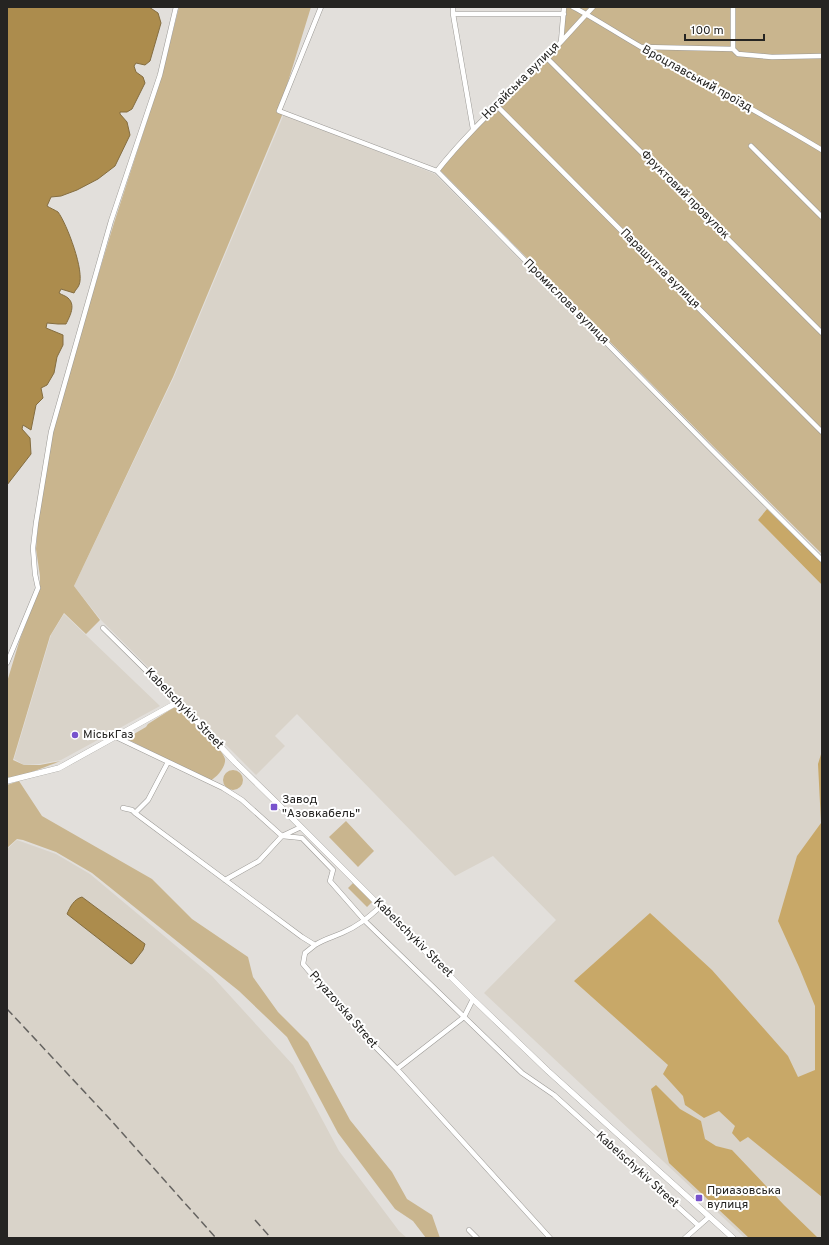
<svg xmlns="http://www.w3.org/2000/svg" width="829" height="1245" font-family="Overpass,sans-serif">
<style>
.built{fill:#d9d3c9}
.green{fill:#c9b58e}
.forest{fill:#c8a868}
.water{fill:#ac8c4d;stroke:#846d40}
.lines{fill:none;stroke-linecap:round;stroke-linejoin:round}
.minor-casing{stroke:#9b9995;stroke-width:5.5}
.tertiary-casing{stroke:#9b9995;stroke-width:6}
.minor{stroke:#fff;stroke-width:4.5}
.tertiary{stroke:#fff;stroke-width:5.5}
.rail{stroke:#656360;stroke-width:1.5;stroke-dasharray:8 4;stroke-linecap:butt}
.poi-dot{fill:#7853cd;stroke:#fff;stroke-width:1.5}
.labels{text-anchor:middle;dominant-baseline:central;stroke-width:4;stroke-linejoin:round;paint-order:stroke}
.street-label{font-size:12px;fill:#252422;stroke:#fff}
.poi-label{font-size:12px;fill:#252422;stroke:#fff;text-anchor:start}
</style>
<rect width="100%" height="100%" fill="#e2dfdb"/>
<path class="built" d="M284 114 435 174 767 509 758 520 822 585V1238H745L484 993 556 920 493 856 455 876 297 714 275 736 285 746 256 775 101 620 74 586 174 377Z
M64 614 160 706 61 760 39 764 24 765 14 759 51 635Z
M17 840 56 854 90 874 212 976 293 1065 339 1151 399 1231 407 1238H7V849Z"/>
<path class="green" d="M179 7H311L279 111 283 113 173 377 74 586 100 620 86 634 64 613 50 636 13 760 24 765H40L61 761C49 765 19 779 7 777V682L20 639 40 587V576L36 549 38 523 52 432 82 329 114 223 162 75Z
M564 7H822V554L713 446 438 168 561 42Z
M173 708H179C189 717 222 747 225 759 226 767 217 777 210 781L123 737 131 732 134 734 146 727 148 724Z
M223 780a10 10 0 1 1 20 0a10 10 0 1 1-20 0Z
M19 781 42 816 152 879 192 919 248 957 253 977 278 1012 308 1042 350 1120 392 1172 407 1199 432 1215 440 1238H426L413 1221 395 1209 338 1133 287 1037 239 991 92 873 56 852 23 840 17 839 7 848V785Z
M346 821 374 851 358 867 329 837Z
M353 883 372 902 367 907 348 888Z"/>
<path class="forest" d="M767 509 822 563V585L758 520Z
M822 751V1197L748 1137 740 1142 732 1133 735 1126 719 1111 704 1118 685 1105 683 1096 663 1074 668 1065 574 981 650 913 712 970 788 1056 798 1077 815 1070V1006L799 967 778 921 797 856 821 823 818 764Z
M656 1085 680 1109 701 1121 705 1139 716 1146 732 1150 784 1205 818 1238H749L669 1163 651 1089Z"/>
<path class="water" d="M7 7H149L158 13 161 23 150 61 145 65 136 63 134 66 136 72 143 77 145 83 132 109 127 112H120V114L127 122 130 135 115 166 98 179 77 190 61 196 51 197 47 206C50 208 55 210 58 212 67 224 85 272 79 285 78 288 75 290 74 293L61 289 59 293C62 295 66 296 68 298 76 305 70 316 66 324H58L47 323 46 328 63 335V345L57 357 54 373 47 385 41 388 43 398 36 405 31 430 23 425 22 429 30 438 31 454 7 485Z
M82 897 145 944 143 950 133 963 131 964 67 914C70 907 74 899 82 897Z"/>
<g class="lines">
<g class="minor-casing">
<path id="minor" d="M321 7 279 111 437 171 711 449 822 560
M453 7V14L473 129
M573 7C596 19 618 34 641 47 701 82 763 114 822 150
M733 7V49
M453 14H564
M561 42 593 7
M643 47 733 49 738 54 772 57 822 56
M547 58 822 333
M497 106 822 432
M751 146 822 217
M437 171C474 124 520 86 561 42L564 7
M103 628 178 702
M7 663 38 588 35 574 33 548 36 523 51 432 111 221 160 75 176 7
M116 737 223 788 242 800 282 836 302 838 333 870 330 881 365 921 522 1073 554 1095 699 1226
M123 808 132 810 135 813 302 937 315 945 305 953 303 964 357 1028 397 1069 550 1238
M135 813 148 800 168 762
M225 880 259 861 282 836 301 827
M315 945C324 939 333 937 342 933 358 926 368 918 381 906
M397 1069 464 1017 473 999
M469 1230 477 1238
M685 1238 709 1217"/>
</g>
<g class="tertiary-casing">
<path id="tertiary" d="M7 781 59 768 178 702 235 762 278 804 473 999 548 1071 733 1238"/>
</g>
<use href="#minor" class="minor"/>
<use href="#tertiary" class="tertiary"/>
<path class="rail" d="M7 1009 108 1117 216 1238
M255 1220 271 1238"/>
</g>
<g class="poi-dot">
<circle cx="75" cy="735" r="4"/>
<rect x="270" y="803" width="8" height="8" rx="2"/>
<rect x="695" y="1194" width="8" height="8" rx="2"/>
</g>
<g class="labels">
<g class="street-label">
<text transform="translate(697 79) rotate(29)">Вроцлавський проїзд</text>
<text transform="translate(521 81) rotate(-45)">Ногайська вулиця</text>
<text transform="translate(685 195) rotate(45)">Фруктовий провулок</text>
<text transform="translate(660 269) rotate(45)">Парашутна вулиця</text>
<text transform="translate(566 302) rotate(45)">Промислова вулиця</text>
<text transform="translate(184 709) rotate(46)">Kabelschykiv Street</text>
<text transform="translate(413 938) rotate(45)">Kabelschykiv Street</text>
<text transform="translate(343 1010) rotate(49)">Pryazovska Street</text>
<text transform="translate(637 1170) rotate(42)">Kabelschykiv Street</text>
</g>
<g class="poi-label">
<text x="83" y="735">МіськГаз</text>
<text x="282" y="800">Завод<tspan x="282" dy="14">"Азовкабель"</tspan></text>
<text x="707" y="1191">Приазовська<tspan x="707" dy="14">вулиця</tspan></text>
</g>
</g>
<rect width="829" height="1245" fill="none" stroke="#252422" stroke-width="16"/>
<path d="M685 34v6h79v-6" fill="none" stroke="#252422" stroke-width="2"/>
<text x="691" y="34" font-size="12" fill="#252422" stroke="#ffffff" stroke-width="3" paint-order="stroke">100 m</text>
</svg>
